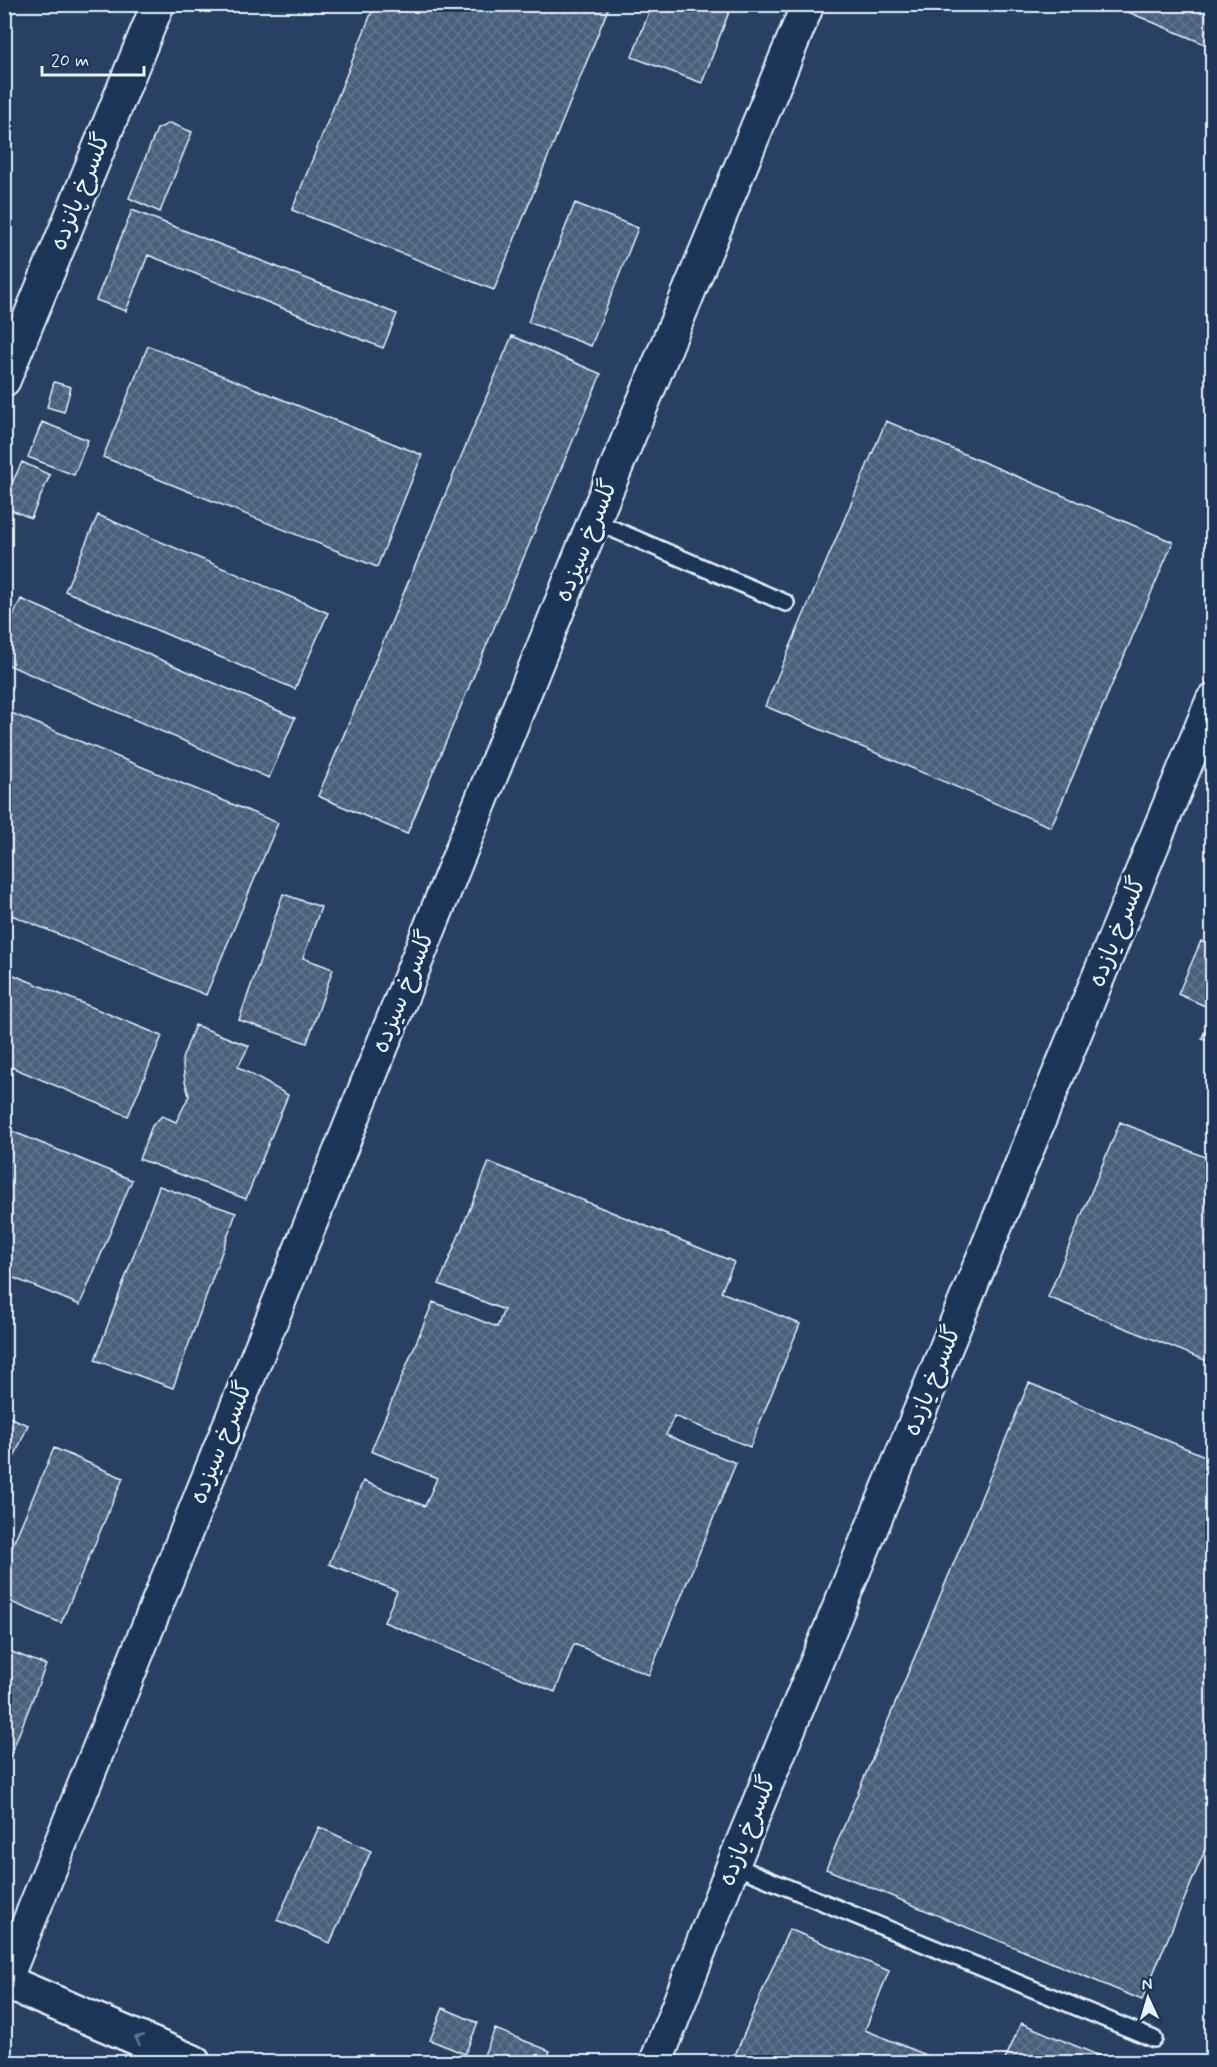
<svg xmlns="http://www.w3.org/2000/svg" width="1217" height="2067" font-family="Mynerve,'Playpen Sans Arabic',sans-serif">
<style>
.built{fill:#2a4162}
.building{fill:url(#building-cross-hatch);stroke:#e8f1f8;stroke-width:1.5}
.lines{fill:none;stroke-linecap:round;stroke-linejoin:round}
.service-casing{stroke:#e8f1f8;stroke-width:20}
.minor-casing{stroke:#e8f1f8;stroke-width:36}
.tertiary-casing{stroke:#e8f1f8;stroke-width:38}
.service{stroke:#1d3557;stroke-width:15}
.minor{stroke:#1d3557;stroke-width:32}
.tertiary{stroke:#1d3557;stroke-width:33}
.oneway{stroke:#64778f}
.labels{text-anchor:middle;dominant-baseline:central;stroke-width:6;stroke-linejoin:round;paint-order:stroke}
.street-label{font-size:24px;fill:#e8f1f8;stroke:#1d3557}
</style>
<defs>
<pattern id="building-cross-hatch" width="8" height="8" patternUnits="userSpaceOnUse" patternTransform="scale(1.5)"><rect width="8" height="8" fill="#495e7a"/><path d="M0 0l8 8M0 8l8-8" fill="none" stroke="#63768e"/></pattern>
</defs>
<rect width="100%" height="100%" fill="#1d3557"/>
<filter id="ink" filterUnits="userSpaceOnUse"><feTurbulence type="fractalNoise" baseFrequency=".0167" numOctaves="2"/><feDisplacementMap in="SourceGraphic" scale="12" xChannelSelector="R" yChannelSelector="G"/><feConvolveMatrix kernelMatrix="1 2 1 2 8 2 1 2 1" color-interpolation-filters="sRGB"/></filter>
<g filter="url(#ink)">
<path class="built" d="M5 5H1212V2062H5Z"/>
<path class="building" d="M375 4H610L494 290 292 210Z
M652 4H732L702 83 632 57Z
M1109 4H1212V47Z
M170 123 192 132 160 212 129 198 157 129Z
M575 203 638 228 591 346 528 322Z
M132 210 397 314 383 348 148 255 126 311 96 300Z
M512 336 601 374 407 834 318 796Z
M148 346 422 455 377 567 103 457Z
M54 382 71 387 64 412 47 407Z
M886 421 1173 542 1051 827 765 706Z
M42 422 88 440 74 475 28 457Z
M22 462 50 475 31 518 4 507V500Z
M98 515 328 613 295 689 65 591Z
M21 599 295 718 269 778 4 663V636Z
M4 710 278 823 206 995 4 912Z
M283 894 321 907 303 958 333 969 307 1043 239 1020Z
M1201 941 1212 946V1009L1178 994Z
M4 971 162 1036 128 1116 4 1064Z
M1212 1013V1043L1202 1038Z
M195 1025 249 1046 238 1067 288 1095 246 1199 139 1159 152 1126 162 1116 176 1122 189 1096 185 1081 182 1059Z
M1120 1122 1212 1160V1363L1048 1297Z
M4 1128 132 1180 80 1305 4 1274Z
M489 1162 734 1262 721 1292 800 1324 750 1447 674 1416 666 1435 736 1463 649 1675 574 1644 555 1692 384 1622 397 1591 329 1564 363 1481 425 1506 437 1478 371 1451 433 1302 497 1327 504 1310 439 1284Z
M159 1186 236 1213 173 1388 95 1360Z
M1029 1383 1212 1459V1836H1211L1142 2000 826 1869Z
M4 1415 28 1425 4 1481Z
M54 1448 123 1478 61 1623 4 1599V1565Z
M4 1649 46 1665 4 1772Z
M319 1827 371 1851 330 1943 277 1920Z
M789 1929 889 1971 865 2030 943 2062H732Z
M443 2008 478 2023 465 2054 430 2040Z
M1021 2023 1114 2062H1004Z
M495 2029 550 2051 546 2062H487L482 2060Z"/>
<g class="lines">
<g class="service-casing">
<path id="service" d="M594 521 786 603
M733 1865 1154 2039"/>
</g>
<g class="minor-casing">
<path id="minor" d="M4 380 158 4
M5 1981 594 521 808 4
M656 2062 733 1865 1212 701"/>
</g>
<g class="tertiary-casing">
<path id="tertiary" d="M4 1981 193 2062"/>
</g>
<use href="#service" class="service"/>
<use href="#minor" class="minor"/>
<use href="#tertiary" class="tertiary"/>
</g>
<defs><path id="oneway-chevron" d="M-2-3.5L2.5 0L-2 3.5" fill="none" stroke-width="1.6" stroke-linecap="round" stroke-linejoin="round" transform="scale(1.5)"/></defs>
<use class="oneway" href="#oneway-chevron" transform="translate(139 2039) rotate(-157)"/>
</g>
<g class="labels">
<g class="street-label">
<text transform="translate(81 192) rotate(-68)">گلسرخ پانزده</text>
<text transform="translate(587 541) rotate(-68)">گلسرخ سیزده</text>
<text transform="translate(1118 932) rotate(-68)">گلسرخ یازده</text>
<text transform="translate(404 992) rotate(-68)">گلسرخ سیزده</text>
<text transform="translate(933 1381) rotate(-68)">گلسرخ یازده</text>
<text transform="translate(222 1443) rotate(-68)">گلسرخ سیزده</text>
<text transform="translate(748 1831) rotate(-68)">گلسرخ یازده</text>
</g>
</g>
<rect width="1217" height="2067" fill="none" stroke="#1d3557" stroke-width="24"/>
<rect x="12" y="12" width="1193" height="2043" fill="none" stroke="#e8f1f8" stroke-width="2" filter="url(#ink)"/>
<g transform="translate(1148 1998) rotate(356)" stroke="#1d3557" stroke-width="4.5" paint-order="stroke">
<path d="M0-4.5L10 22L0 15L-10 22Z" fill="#e8f1f8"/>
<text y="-9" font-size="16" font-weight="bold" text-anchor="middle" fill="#e8f1f8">N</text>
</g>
<path d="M42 66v9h102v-9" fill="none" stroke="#e8f1f8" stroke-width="3"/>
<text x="51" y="66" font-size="18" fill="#e8f1f8" stroke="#1d3557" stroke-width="4.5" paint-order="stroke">20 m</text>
</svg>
